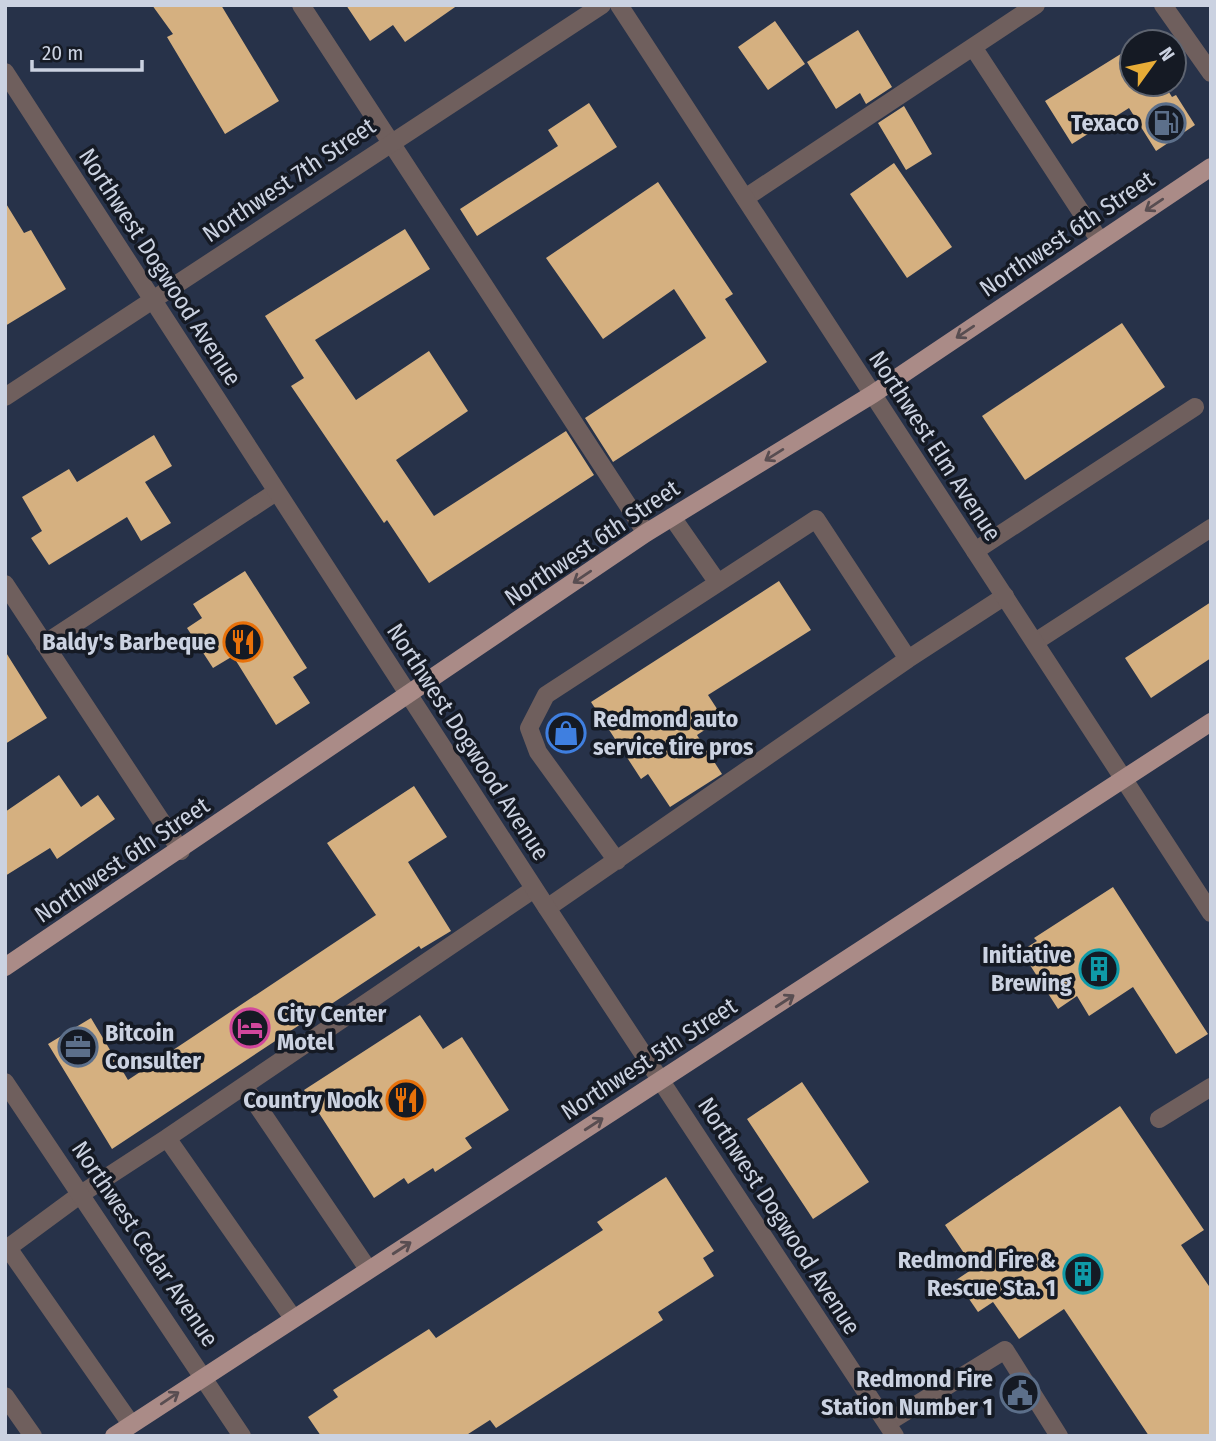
<svg xmlns="http://www.w3.org/2000/svg" width="1216" height="1441" font-family="'Fira Sans Condensed',sans-serif">
<style>
.building{fill:#d5b080}
.lines{fill:none;stroke-linecap:round;stroke-linejoin:round}
.service{stroke:#6f5f5d;stroke-width:18}
.minor{stroke:#6f5f5d;stroke-width:18}
.primary{stroke:#aa8b87;stroke-width:18}
.oneway{stroke:#584d51}
.labels{text-anchor:middle;dominant-baseline:central;stroke-width:7;stroke-linejoin:round;paint-order:stroke}
.poi-label{font-size:24px;font-weight:bold;fill:#cbd2e1;stroke:#151a24;text-anchor:end}
.street-label{font-size:24px;fill:#cbd2e1;stroke:#151a24}
</style>
<rect width="100%" height="100%" fill="#273249"/>
<path class="building" d="M152 5H221L279 101 225 134 167 37 173 34Z
M346 5H458L405 42 393 25 370 41Z
M775 21 805 64 768 90 738 47Z
M858 30 892 87 866 104 860 93 836 109 807 62Z
M1132 47V84H1167L1165 86 1172 97 1176 95 1195 125 1156 151 1129 108 1072 144 1045 101Z
M589 103 617 147 477 236 460 209 558 146 548 130Z
M904 106 932 154 906 170 878 123Z
M894 163 952 247 907 278 850 194Z
M658 182 733 294 725 299 767 362 613 462 585 418 706 338 674 289 603 339 546 258Z
M5 202 24 233 31 230 66 289 5 326Z
M405 229 430 269 315 340 356 400 429 351 468 411 396 460 434 516 566 431 594 475 429 583 387 520 384 523 291 386 304 378 265 316Z
M1122 323 1165 387 1025 480 982 416Z
M154 435 172 466 145 482 171 523 141 541 127 517 49 565 31 538 42 531 22 497 69 469 77 482Z
M245 571 307 668 293 677 310 703 276 725 233 656 213 668 187 628 202 618 193 604Z
M779 581 811 630 708 695 723 718 697 735 722 774 670 807 648 774 641 779 591 702Z
M1211 602V658L1151 698 1125 658Z
M5 651 47 718 5 744Z
M59 775 81 807 98 795 115 819 57 859 50 848 5 876V812Z
M414 786 447 837 408 862 451 931 421 949 419 946 112 1149 48 1044 91 1018 128 1080 376 915 327 843Z
M1113 887 1208 1034 1176 1054 1133 987 1089 1016 1077 996 1058 1009 1021 951 1037 941 1034 938Z
M420 1015 443 1049 462 1037 509 1110 465 1138 472 1148 435 1172 433 1168 408 1184 404 1178 374 1198 304 1090Z
M802 1082 869 1182 813 1219 747 1119Z
M1120 1106 1204 1230 1181 1245 1211 1289V1436H1149L1064 1309 1019 1339 993 1302 978 1312 956 1280 974 1268 945 1225Z
M666 1177 714 1251 703 1258 714 1276 658 1312 663 1320 496 1428 490 1420 465 1436H321L308 1417 338 1397 333 1390 429 1329 436 1338 603 1230 597 1222Z"/>
<g class="lines">
<path class="service" d="M301 5 646 533
M1163 5 1211 73
M973 47 1100 241
M745 198 1036 5
M672 517 718 583
M975 551 1195 407
M5 584 181 851
M1035 642 1211 528
M44 644 276 492
M617 861 538 752 529 728 546 695 816 519 908 659
M547 908 908 659 1005 596
M244 1086 368 1269
M1159 1119 1211 1087
M8 1248 131 1424
M5 1250 81 1194 167 1138
M293 1318 167 1138 534 889
M5 1396 33 1436
M887 1423 1005 1350 1059 1436"/>
<path class="minor" d="M619 5 1211 913
M5 72 547 908 895 1436
M5 397 602 5
M5 1082 242 1436"/>
<path class="primary" d="M5 967 646 533 873 394 1211 167
M114 1436 1211 722"/>
</g>
<defs><path id="oneway-shaft" d="M-6 0H5M1.5-3L5.5 0L1.5 3" fill="none" stroke-width="1.6" stroke-linecap="round" stroke-linejoin="round" transform="scale(1.75)"/></defs>
<g class="oneway">
<use href="#oneway-shaft" transform="translate(1154 205) rotate(146)"/>
<use href="#oneway-shaft" transform="translate(965 332) rotate(146)"/>
<use href="#oneway-shaft" transform="translate(774 455) rotate(148)"/>
<use href="#oneway-shaft" transform="translate(582 577) rotate(146)"/>
<use href="#oneway-shaft" transform="translate(785 1001) rotate(-33)"/>
<use href="#oneway-shaft" transform="translate(594 1124) rotate(-33)"/>
<use href="#oneway-shaft" transform="translate(402 1248) rotate(-33)"/>
<use href="#oneway-shaft" transform="translate(170 1398) rotate(-34)"/>
</g>
<defs>
<g id="fuel-ring" transform="scale(2.0125)"><circle r="9.5" fill="#151a24" stroke="#5c6f8a" stroke-width="1.5"/><path d="M-5.5-6h7V0h2V4h1.3V-2.5L3-4.5l.8-.8L6-3V5H2.5V1h-1V6h-7ZM-4.2-4.7v3.2H.2V-4.7Z" fill="#5c6f8a"/></g>
<g id="restaurant-ring" transform="scale(2.0125)"><circle r="9.5" fill="#151a24" stroke="#e8710a" stroke-width="1.5"/><path d="M-5-6h1v4h1v-4h1v4h1v-4h1v5L-1.5 .5V6h-2V.5L-5-1ZM5-6V6H3V1.5H1.5Q1.5-4 5-6Z" fill="#e8710a"/></g>
<g id="shop-ring" transform="scale(2.0125)"><circle r="9.5" fill="#151a24" stroke="#3f7fe0" stroke-width="1.5"/><path d="M-5-2.5h2.3a2.7 3.5 0 0 1 5.4 0H5L5.5 6h-11ZM-1.5-2.5h3a1.5 2.3 0 0 0-3 0Z" fill="#3f7fe0"/></g>
<g id="building-ring" transform="scale(2.0125)"><circle r="9.5" fill="#151a24" stroke="#0f9aa8" stroke-width="1.5"/><path d="M-4-6H4V6H1V3H-1V6H-4ZM-2.5-4.3h1.7v1.8h-1.7ZM.8-4.3h1.7v1.8H.8ZM-2.5-1h1.7V.8h-1.7ZM.8-1h1.7V.8H.8Z" fill="#0f9aa8"/></g>
<g id="hotel-ring" transform="scale(2.0125)"><circle r="9.5" fill="#151a24" stroke="#d1479c" stroke-width="1.5"/><path d="M-6-4.5h1.5V1H6V5H4.5V3h-9V5H-6ZM-4 0a1.8 1.8 0 1 1 3.6 0ZM.5 0V-2.5h3Q6-2.5 6 0Z" fill="#d1479c"/></g>
<g id="office-ring" transform="scale(2.0125)"><circle r="9.5" fill="#151a24" stroke="#5c6f8a" stroke-width="1.5"/><path d="M-6-3h4V-5.5h4V-3h4V5H-6ZM-1-4.5V-3h2v-1.5ZM-6 0V1H6V0Z" fill="#5c6f8a"/></g>
<g id="civic-ring" transform="scale(2.0125)"><circle r="9.5" fill="#151a24" stroke="#5c6f8a" stroke-width="1.5"/><path d="M-.6-6.5H3V-4.5H.6V-3L4-1V1h2V6H-6V1h2V-1L-.6-3ZM-1.2 2.5V6h2.4V2.5Z" fill="#5c6f8a"/></g>
</defs>
<g fill-rule="evenodd">
<use href="#fuel-ring" x="1166" y="123"/>
<use href="#restaurant-ring" x="243" y="642"/>
<use href="#shop-ring" x="566" y="733"/>
<use href="#building-ring" x="1099" y="969"/>
<use href="#hotel-ring" x="250" y="1028"/>
<use href="#office-ring" x="78" y="1047"/>
<use href="#restaurant-ring" x="406" y="1100"/>
<use href="#building-ring" x="1083" y="1274"/>
<use href="#civic-ring" x="1020" y="1393"/>
</g>
<g class="labels">
<g class="poi-label">
<text x="1139" y="123">Texaco</text>
<text x="216" y="642">Baldy's Barbeque</text>
<text x="593" y="719" text-anchor="start">Redmond auto<tspan x="593" dy="28">service tire pros</tspan></text>
<text x="1072" y="955">Initiative<tspan x="1072" dy="28">Brewing</tspan></text>
<text x="277" y="1014" text-anchor="start">City Center<tspan x="277" dy="28">Motel</tspan></text>
<text x="105" y="1033" text-anchor="start">Bitcoin<tspan x="105" dy="28">Consulter</tspan></text>
<text x="379" y="1100">Country Nook</text>
<text x="1056" y="1260">Redmond Fire &amp;<tspan x="1056" dy="28">Rescue Sta. 1</tspan></text>
<text x="993" y="1379">Redmond Fire<tspan x="993" dy="28">Station Number 1</tspan></text>
</g>
<g class="street-label">
<text transform="translate(289 180) rotate(-34)">Northwest 7th Street</text>
<text transform="translate(1067 234) rotate(-34)">Northwest 6th Street</text>
<text transform="translate(160 267) rotate(57)">Northwest Dogwood Avenue</text>
<text transform="translate(935 446) rotate(57)">Northwest Elm Avenue</text>
<text transform="translate(592 543) rotate(-34)">Northwest 6th Street</text>
<text transform="translate(468 742) rotate(57)">Northwest Dogwood Avenue</text>
<text transform="translate(122 860) rotate(-34)">Northwest 6th Street</text>
<text transform="translate(649 1059) rotate(-33)">Northwest 5th Street</text>
<text transform="translate(779 1216) rotate(57)">Northwest Dogwood Avenue</text>
<text transform="translate(145 1244) rotate(56)">Northwest Cedar Avenue</text>
</g>
</g>
<rect width="1216" height="1441" fill="none" stroke="#cbd2e1" stroke-width="14"/>
<g transform="translate(1153 63) rotate(57)"><circle r="33" fill="#151a24" stroke="#5e6470" stroke-width="2"/>
<path d="M0-5L12 26L0 18L-12 26Z" fill="#e7ac37"/>
<text y="-10" font-size="19" font-weight="bold" text-anchor="middle" fill="#cbd2e1">N</text>
</g>
<path d="M32 60v10h110v-10" fill="none" stroke="#cbd2e1" stroke-width="3.5"/>
<text x="42" y="60" font-size="21" fill="#cbd2e1" stroke="#151a24" stroke-width="5" paint-order="stroke">20 m</text>
</svg>
